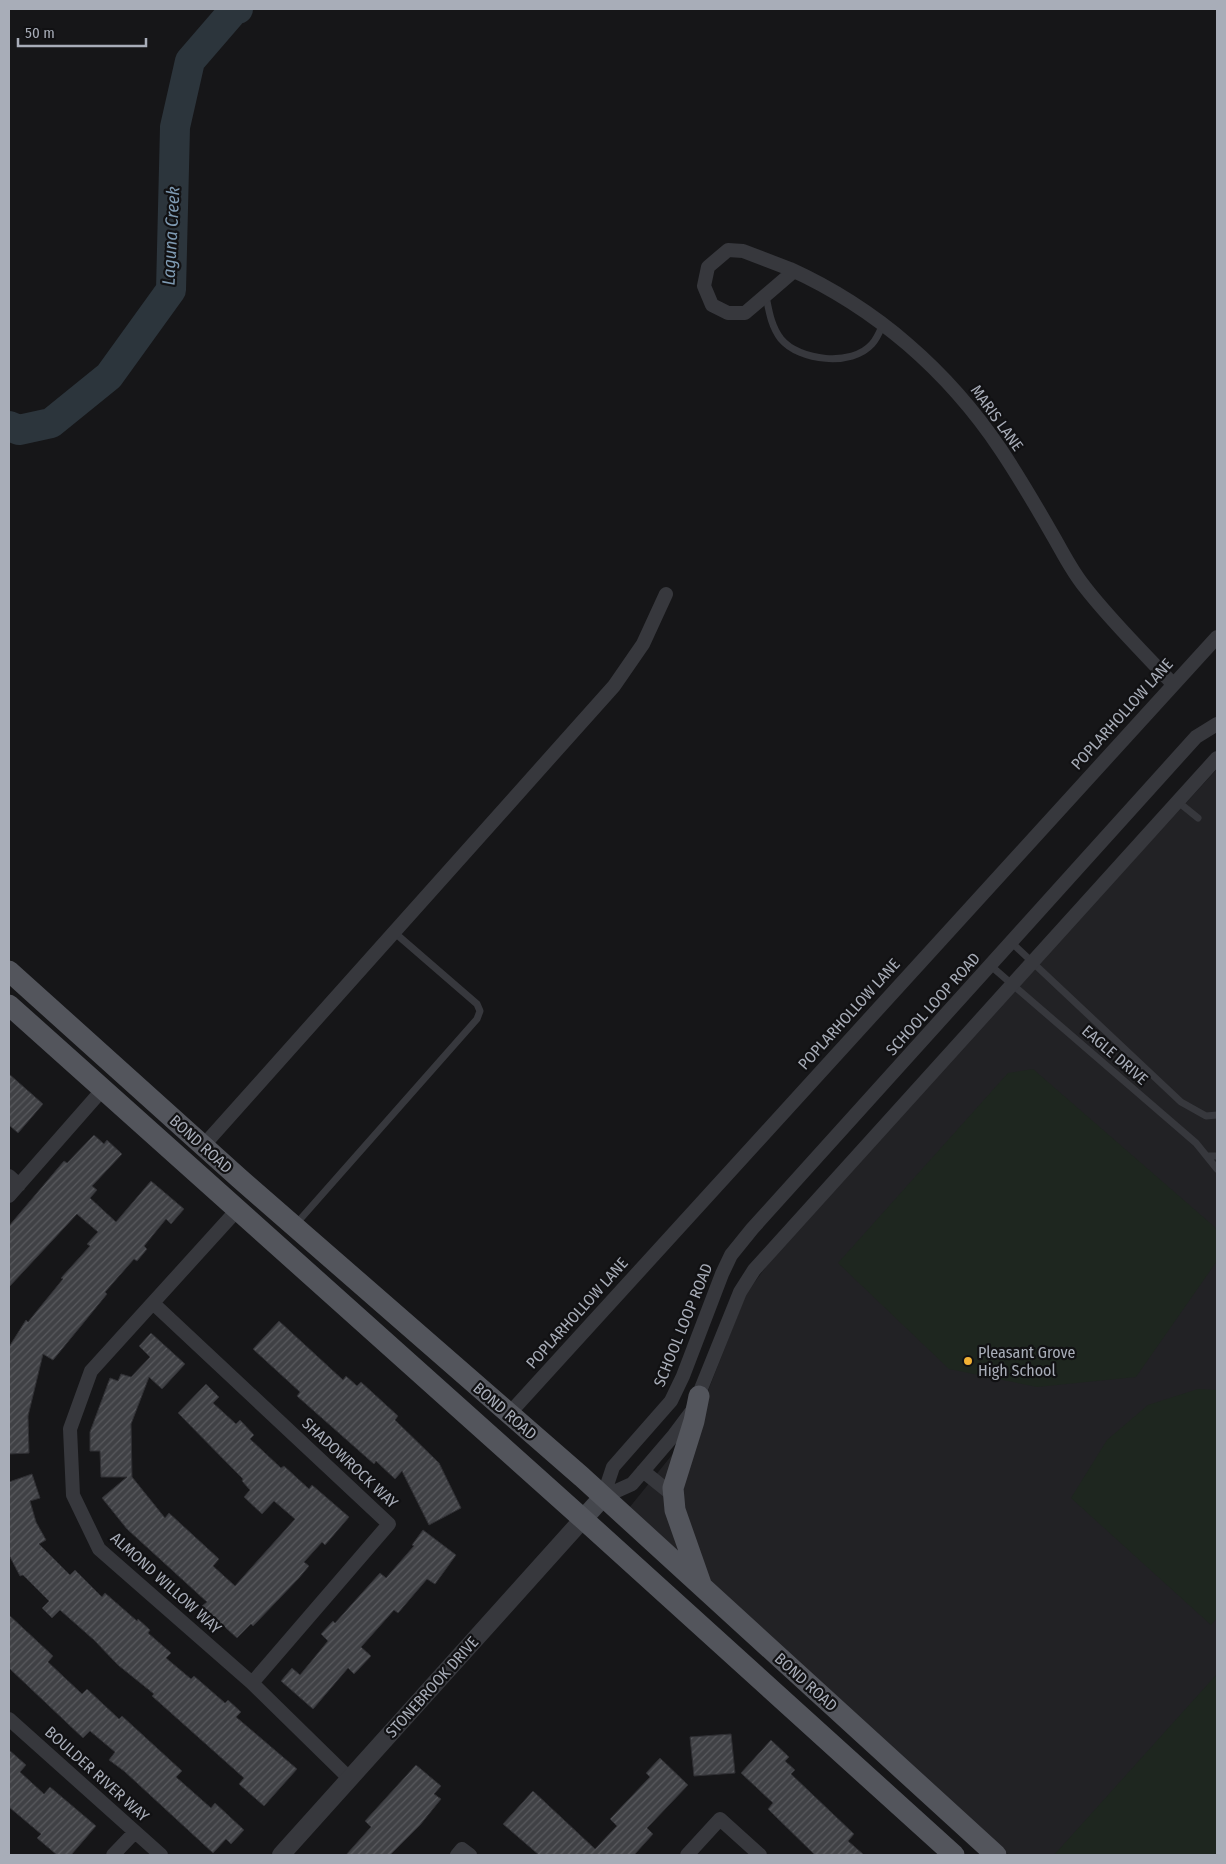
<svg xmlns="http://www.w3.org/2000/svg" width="1226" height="1864" font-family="'Fira Sans Condensed',sans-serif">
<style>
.built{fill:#222225}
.green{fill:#1e261f}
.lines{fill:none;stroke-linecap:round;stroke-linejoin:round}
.river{stroke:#2c353c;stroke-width:30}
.building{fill:url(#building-hatch);stroke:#303034}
.service{stroke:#37383d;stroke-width:7}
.minor{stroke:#37383d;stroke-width:14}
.tertiary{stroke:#37383d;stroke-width:18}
.secondary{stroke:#45474d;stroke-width:19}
.primary{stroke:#53555c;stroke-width:21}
.poi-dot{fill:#f2b134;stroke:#111113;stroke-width:2}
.labels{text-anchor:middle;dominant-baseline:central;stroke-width:4.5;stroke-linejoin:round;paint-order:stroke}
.street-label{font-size:16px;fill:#a8adb8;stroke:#111113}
.poi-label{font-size:16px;fill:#a8adb8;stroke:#111113;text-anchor:start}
.water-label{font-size:18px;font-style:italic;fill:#7f9bb3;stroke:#111113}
</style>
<defs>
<pattern id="building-hatch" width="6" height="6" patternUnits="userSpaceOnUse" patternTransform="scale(1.25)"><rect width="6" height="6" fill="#404145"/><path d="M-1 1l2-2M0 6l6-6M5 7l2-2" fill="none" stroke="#595a5e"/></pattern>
</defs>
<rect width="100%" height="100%" fill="#161618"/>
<path class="built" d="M1217 769V1855H1009L625 1513 693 1429 746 1294 790 1234Z"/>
<path class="green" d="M1033 1069 1217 1229V1261L1136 1377 1037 1387 949 1369 838 1263 1008 1073Z
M1198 1389 1217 1390V1618L1211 1625 1071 1498 1107 1440 1148 1405Z
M1217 1674V1855H1054Z"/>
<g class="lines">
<path class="river" d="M9 426 19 430 51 423 109 376 171 290 175 127 190 61 234 10 238 9"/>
</g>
<path class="building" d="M9 1074 43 1104 18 1133 9 1125Z
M94 1135 104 1144 107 1140 122 1154 92 1186 97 1190 90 1198 116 1222 151 1181 184 1209 171 1224 166 1219 144 1246 147 1249 137 1261 134 1259 105 1292 107 1294 53 1360 43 1354 28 1416 29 1453 9 1454V1347L26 1320 28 1322 63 1279 61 1278 90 1246 87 1244 98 1232 77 1214 9 1287V1226L64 1161 67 1163Z
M279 1321 343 1380 346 1376 357 1386 361 1382 398 1416 395 1420 439 1463 461 1508 429 1525 402 1471 395 1479 376 1461 374 1464 297 1396 300 1392 253 1349Z
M151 1333 185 1364 162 1389 149 1377 131 1424 132 1477 165 1518 169 1513 219 1559 213 1566 235 1586 295 1519 274 1501 262 1514 244 1497 250 1490 242 1481 243 1479 178 1413 206 1384 219 1397 213 1403 236 1424 240 1420 254 1435 250 1439 281 1468 284 1466 309 1489 312 1485 349 1517 325 1545 322 1542 304 1562 309 1566 298 1579 253 1626 251 1624 237 1638 202 1606 207 1602 127 1529 102 1498 127 1477H101L100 1451H90V1432L110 1378 118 1381 121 1374 131 1377 150 1357 139 1346Z
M32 1474 40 1498 30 1501 36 1522 46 1540 39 1544 70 1575 75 1570 102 1597 105 1593 137 1621 138 1619 150 1630 148 1633 171 1653 166 1658 191 1679 194 1676 225 1703 228 1700 241 1712 236 1717 297 1769 264 1806 239 1784 244 1778 152 1696 154 1694 118 1665 94 1640 60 1610 52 1618 42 1608 49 1601 23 1575 20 1576 9 1555V1482Z
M423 1530 456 1555 435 1584 427 1579 398 1613 394 1610 361 1647 371 1656 354 1674 348 1668 313 1709 281 1681 292 1668 300 1675 328 1641 321 1634 333 1621 335 1623 380 1573 386 1578 414 1546 412 1545Z
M9 1615 53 1656 48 1662 82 1694 87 1689 119 1719 122 1716 182 1771 176 1777 211 1808 215 1803 244 1830 231 1844 226 1839 213 1853 124 1771 109 1760 115 1752 90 1731 83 1738 9 1668Z
M731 1734 735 1773 694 1776 690 1737Z
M771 1740 789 1757 785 1761 795 1770 791 1774 854 1834 848 1841 864 1855H815L768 1809 773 1803 741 1773Z
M9 1750 26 1765 20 1772 44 1794 50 1787 96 1826 71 1855H57L37 1838 41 1834 9 1807Z
M660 1758 688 1785 647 1828 653 1834 634 1855H539L503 1824 533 1791 595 1849 617 1826 610 1819 650 1777 646 1773Z
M416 1765 441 1786 434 1794 441 1799 420 1825 390 1855H346L371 1827 365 1821Z"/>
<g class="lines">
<path class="service" d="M766 296C769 311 771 326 781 339 799 361 852 367 872 344 877 339 880 331 883 324
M1177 801 1198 818
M1012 943 1181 1102 1206 1116 1217 1115
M991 966 1196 1143 1217 1169
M1207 1156H1217
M296 1224 477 1019 480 1011 477 1004 395 933"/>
<path class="minor" d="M794 271 745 313H728L712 305 704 286 708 267 728 250 743 251 790 269C876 308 948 371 1001 450 1019 477 1036 506 1052 534 1062 551 1071 570 1084 586 1111 621 1143 652 1173 684
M203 1146 614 686 643 644 666 594
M9 1176 19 1185
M9 1196 103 1089
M238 1209 91 1371 70 1429 73 1495 99 1549 252 1683 350 1779
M154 1304 389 1524 252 1683
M508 1415 1217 637
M643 1471 674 1496
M603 1497 613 1467 671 1401 683 1376 722 1274 731 1255 752 1229 1196 737 1217 724
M603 1497 632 1484 674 1435 692 1411 740 1292 754 1270 1217 758
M9 1719 161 1855
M113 1855 135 1832
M457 1855 462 1849 470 1855
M687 1855 720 1819 760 1855"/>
<path class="tertiary" d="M281 1855 583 1519"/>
<path class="secondary" d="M583 1519 603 1497"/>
<path class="primary" d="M9 971 239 1178 582 1477 996 1855
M9 1005 583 1519 954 1855
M699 1396 694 1421 673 1488 675 1510 701 1584"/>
</g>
<circle class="poi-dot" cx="968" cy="1361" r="5"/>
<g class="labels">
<g class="street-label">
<text transform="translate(997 418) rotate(54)">MARIS LANE</text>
<text transform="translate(1122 714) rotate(-48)">POPLARHOLLOW LANE</text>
<text transform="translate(933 1004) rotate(-48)">SCHOOL LOOP ROAD</text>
<text transform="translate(849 1014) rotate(-48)">POPLARHOLLOW LANE</text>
<text transform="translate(1115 1055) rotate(41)">EAGLE DRIVE</text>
<text transform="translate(201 1144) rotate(42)">BOND ROAD</text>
<text transform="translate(577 1313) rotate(-48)">POPLARHOLLOW LANE</text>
<text transform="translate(683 1325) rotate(-68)">SCHOOL LOOP ROAD</text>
<text transform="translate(505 1411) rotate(41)">BOND ROAD</text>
<text transform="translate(350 1463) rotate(43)">SHADOWROCK WAY</text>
<text transform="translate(166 1583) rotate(42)">ALMOND WILLOW WAY</text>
<text transform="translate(806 1682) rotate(42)">BOND ROAD</text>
<text transform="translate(432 1687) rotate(-48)">STONEBROOK DRIVE</text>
<text transform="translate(97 1774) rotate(42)">BOULDER RIVER WAY</text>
</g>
<g class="poi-label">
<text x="978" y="1352">Pleasant Grove<tspan x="978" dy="18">High School</tspan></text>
</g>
<g class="water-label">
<text transform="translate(171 236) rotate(-87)">Laguna Creek</text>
</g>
</g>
<rect width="1226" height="1864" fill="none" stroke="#a8adb8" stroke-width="20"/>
<path d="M18 38v8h128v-8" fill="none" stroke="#a8adb8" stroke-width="2.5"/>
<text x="25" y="38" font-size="15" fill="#a8adb8" stroke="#111113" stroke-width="4" paint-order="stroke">50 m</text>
</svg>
